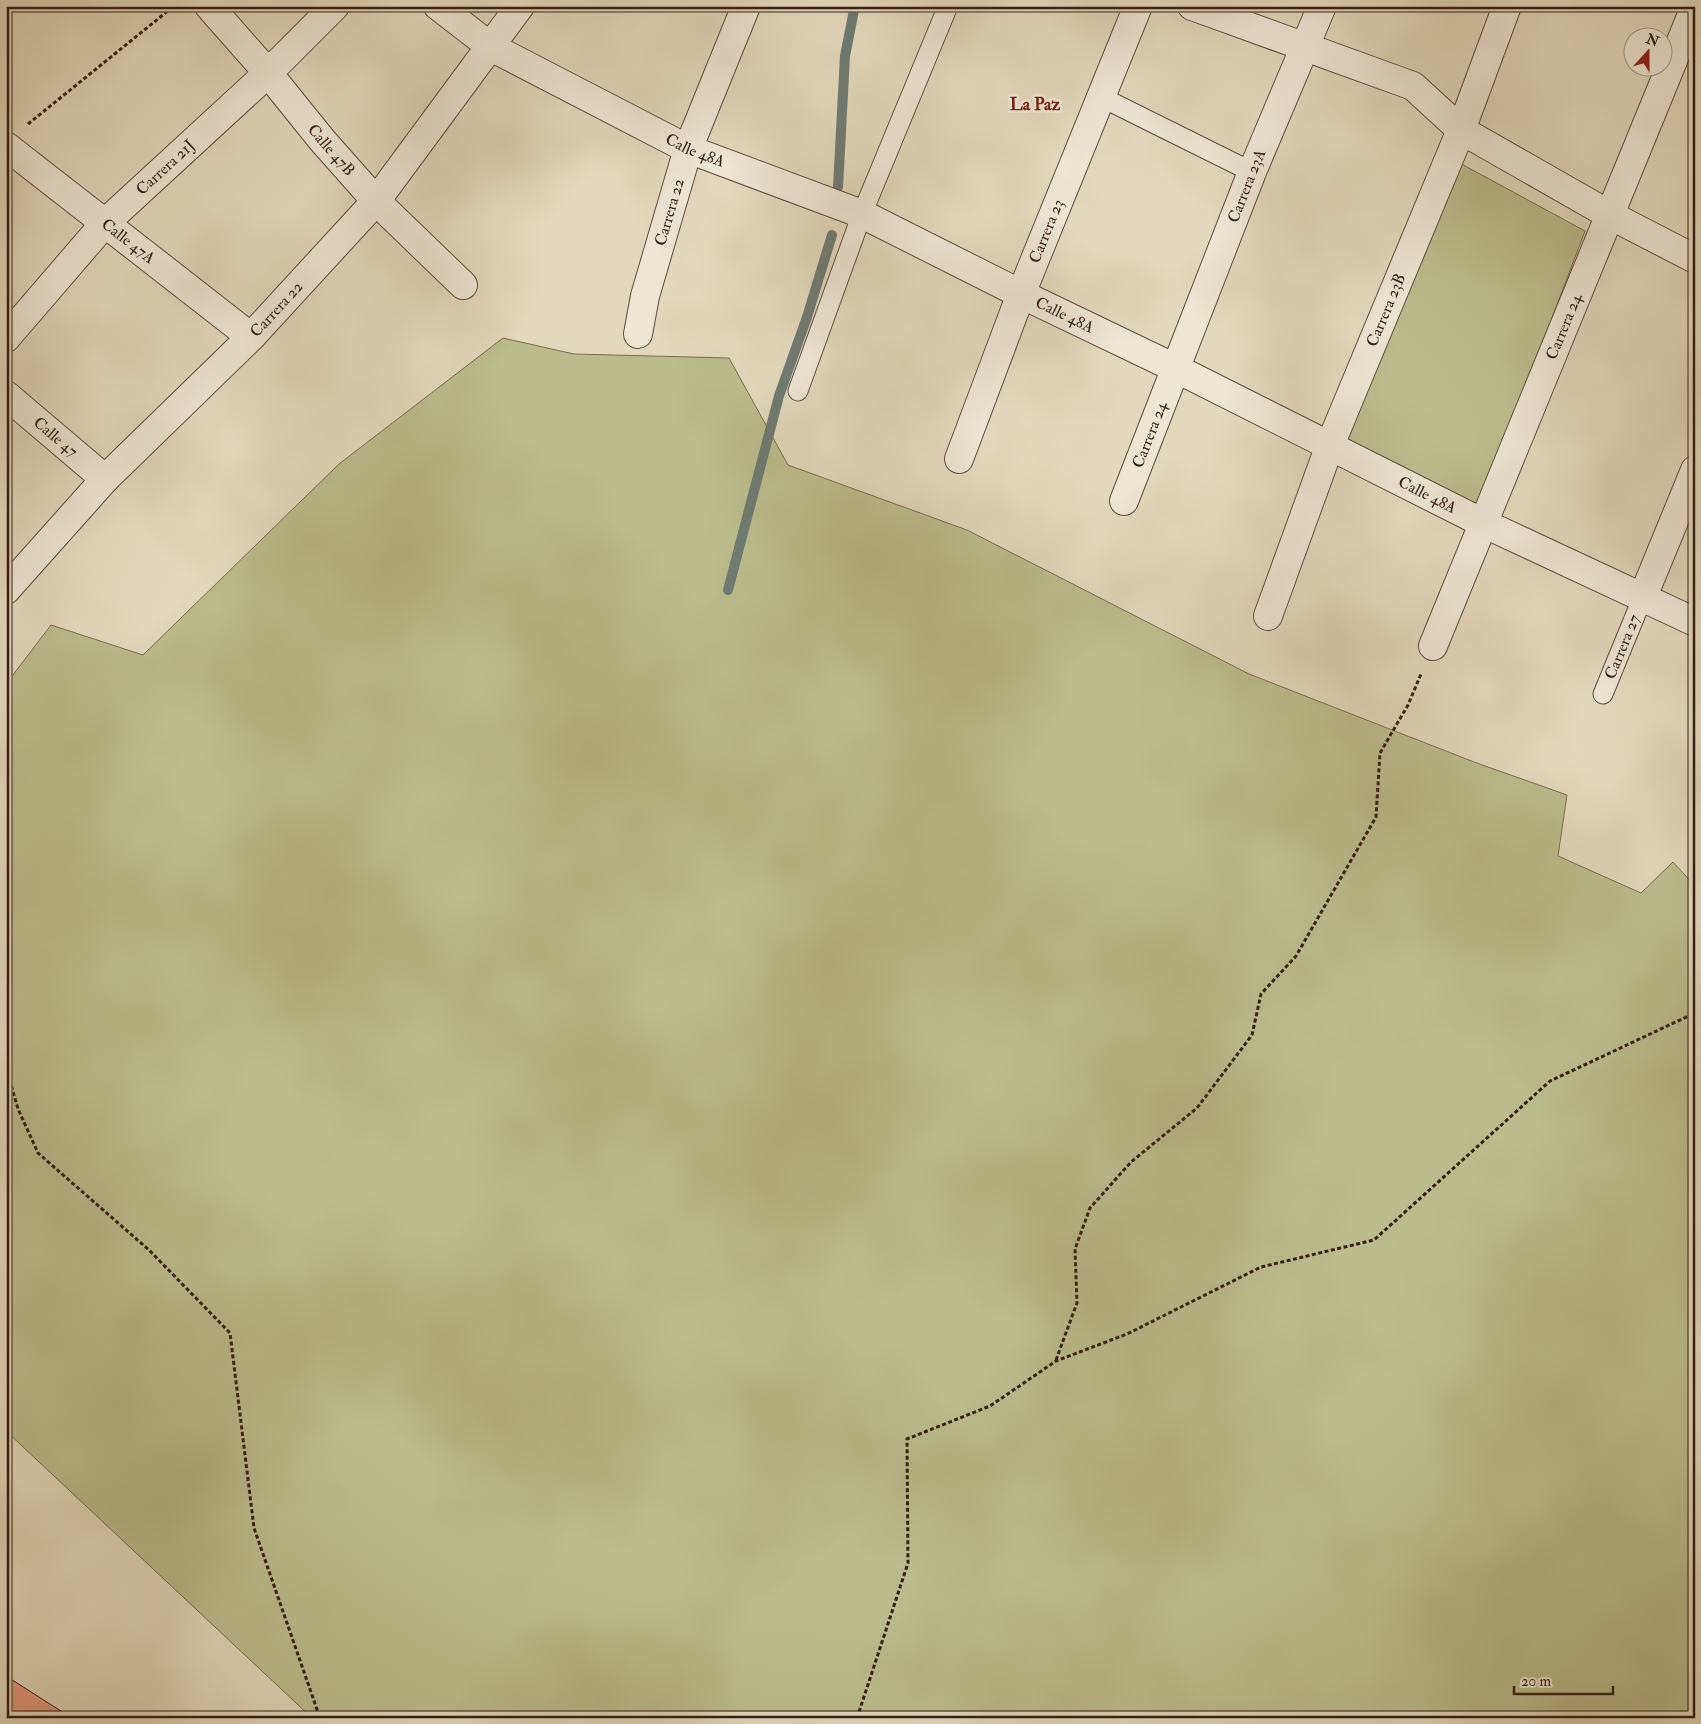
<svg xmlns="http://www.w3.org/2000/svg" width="1701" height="1724" font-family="'IM FELL Double Pica',serif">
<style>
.green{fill:#babc8c;stroke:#786d50}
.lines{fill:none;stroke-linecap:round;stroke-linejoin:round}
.stream{stroke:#6f7b73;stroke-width:10}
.building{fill:#e19877;stroke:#351e14}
.service-casing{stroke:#604c3e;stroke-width:21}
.minor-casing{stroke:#604c3e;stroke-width:30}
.path{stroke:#351e14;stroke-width:3;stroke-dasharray:4 2.5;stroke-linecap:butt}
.service{stroke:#ece6d3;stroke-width:19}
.minor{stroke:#ece6d3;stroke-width:28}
.labels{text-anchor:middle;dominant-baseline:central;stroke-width:5;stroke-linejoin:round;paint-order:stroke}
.street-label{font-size:16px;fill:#351e14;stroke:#ece6d3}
.neighbourhood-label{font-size:18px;font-weight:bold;fill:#7a1f14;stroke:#ece6d3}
</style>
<rect width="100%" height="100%" fill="#e2d8bb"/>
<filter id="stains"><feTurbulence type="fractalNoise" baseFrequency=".004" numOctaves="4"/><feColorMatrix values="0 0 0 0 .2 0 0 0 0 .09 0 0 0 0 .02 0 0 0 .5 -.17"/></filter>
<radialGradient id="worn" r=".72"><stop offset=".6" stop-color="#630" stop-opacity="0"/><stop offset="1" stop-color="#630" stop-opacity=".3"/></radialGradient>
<path class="green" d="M1456 161 1585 231 1479 511 1343 444Z
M503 338 574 354 729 358 788 465 967 530 1249 674 1474 762 1567 795 1558 856 1641 893 1673 862 1695 886V1718H312L6 1431V684L51 625 143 655 339 464Z"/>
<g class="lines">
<path class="stream" d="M838 187 845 56 854 10 857 6
M728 590 779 396 807 317 832 235"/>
</g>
<path class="building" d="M6 1676 72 1718H6Z"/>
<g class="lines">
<g class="service-casing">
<g id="service">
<path d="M1101 97 1252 172"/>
<path d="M798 391 862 214 948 6"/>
<path id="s1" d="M1603 694 1642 599"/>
</g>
</g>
<g class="minor-casing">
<g id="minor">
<path id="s2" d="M209 6 268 73 322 140 376 201 463 285"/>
<path id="s3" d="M438 6 491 47 688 149 862 214 1021 294 1175 368 1483 523 1695 622"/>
<path d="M1192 6 1413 86 1461 130 1610 215 1695 259"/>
<path id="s4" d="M6 146 251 337"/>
<path id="s5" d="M638 334 645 296 688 149 746 6"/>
<path id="s6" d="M6 338 105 223 268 73 335 6"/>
<path id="s7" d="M6 395 105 479"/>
<path id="s8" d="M959 459 1021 294 1138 6"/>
<path id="s9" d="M1124 501 1252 172 1322 6"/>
<path id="s10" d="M6 590 105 479 251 337 376 201 520 6"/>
<path d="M1642 599 1695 470"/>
<path id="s11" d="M1268 616 1330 445 1461 130 1507 6"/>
<path id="s12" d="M1433 646 1695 7"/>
</g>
</g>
<path class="path" d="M28 124 174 6
M6 1067 18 1109 38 1153 149 1250 230 1333 254 1528 320 1718
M1056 1360 1077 1303 1075 1249 1090 1208 1131 1162 1197 1108 1252 1035 1261 994 1296 956 1376 817 1380 753 1408 705 1421 674
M857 1718 908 1563 907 1439 990 1406 1056 1361 1127 1334 1261 1267 1374 1240 1550 1081 1695 1013"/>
<use href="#service" class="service"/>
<use href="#minor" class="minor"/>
</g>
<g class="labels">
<g class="street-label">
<text stroke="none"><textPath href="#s2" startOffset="189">Calle 47B</textPath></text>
<text stroke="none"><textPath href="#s3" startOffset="296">Calle 48A</textPath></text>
<text stroke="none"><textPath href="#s6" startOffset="234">Carrera 21J</textPath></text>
<text stroke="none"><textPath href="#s9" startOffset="338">Carrera 23A</textPath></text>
<text stroke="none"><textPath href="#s5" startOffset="126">Carrera 22</textPath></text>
<text stroke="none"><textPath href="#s8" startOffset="244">Carrera 23</textPath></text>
<text stroke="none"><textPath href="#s4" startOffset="155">Calle 47A</textPath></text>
<text stroke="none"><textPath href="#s10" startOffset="390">Carrera 22</textPath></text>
<text stroke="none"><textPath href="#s11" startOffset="328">Carrera 23B</textPath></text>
<text stroke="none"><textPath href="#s3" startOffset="701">Calle 48A</textPath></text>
<text stroke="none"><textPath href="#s12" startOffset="345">Carrera 24</textPath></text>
<text stroke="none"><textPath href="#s9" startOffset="71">Carrera 24</textPath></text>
<text stroke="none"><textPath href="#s7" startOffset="65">Calle 47</textPath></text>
<text stroke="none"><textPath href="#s3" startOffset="1106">Calle 48A</textPath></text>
<text stroke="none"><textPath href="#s1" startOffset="51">Carrera 27</textPath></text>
</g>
<g class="neighbourhood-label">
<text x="1035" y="104">La Paz</text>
</g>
</g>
<rect width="1701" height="1724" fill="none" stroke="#e2d8bb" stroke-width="25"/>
<rect x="8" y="8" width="1686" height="1709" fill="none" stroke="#351e14" stroke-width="2.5"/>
<rect x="12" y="12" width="1676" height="1699" fill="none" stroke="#351e14"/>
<g transform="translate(1648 52) rotate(21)"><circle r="24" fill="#ece6d3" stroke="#a39687"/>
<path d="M0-4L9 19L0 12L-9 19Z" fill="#8f2418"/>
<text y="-8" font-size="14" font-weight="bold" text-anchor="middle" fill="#351e14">N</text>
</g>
<path d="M1514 1686v8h99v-8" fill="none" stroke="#351e14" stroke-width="2.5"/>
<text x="1521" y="1686" font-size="15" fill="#351e14" stroke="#ece6d3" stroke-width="4" paint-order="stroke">20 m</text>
<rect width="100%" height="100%" filter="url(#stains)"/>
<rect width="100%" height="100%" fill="url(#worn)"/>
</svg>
